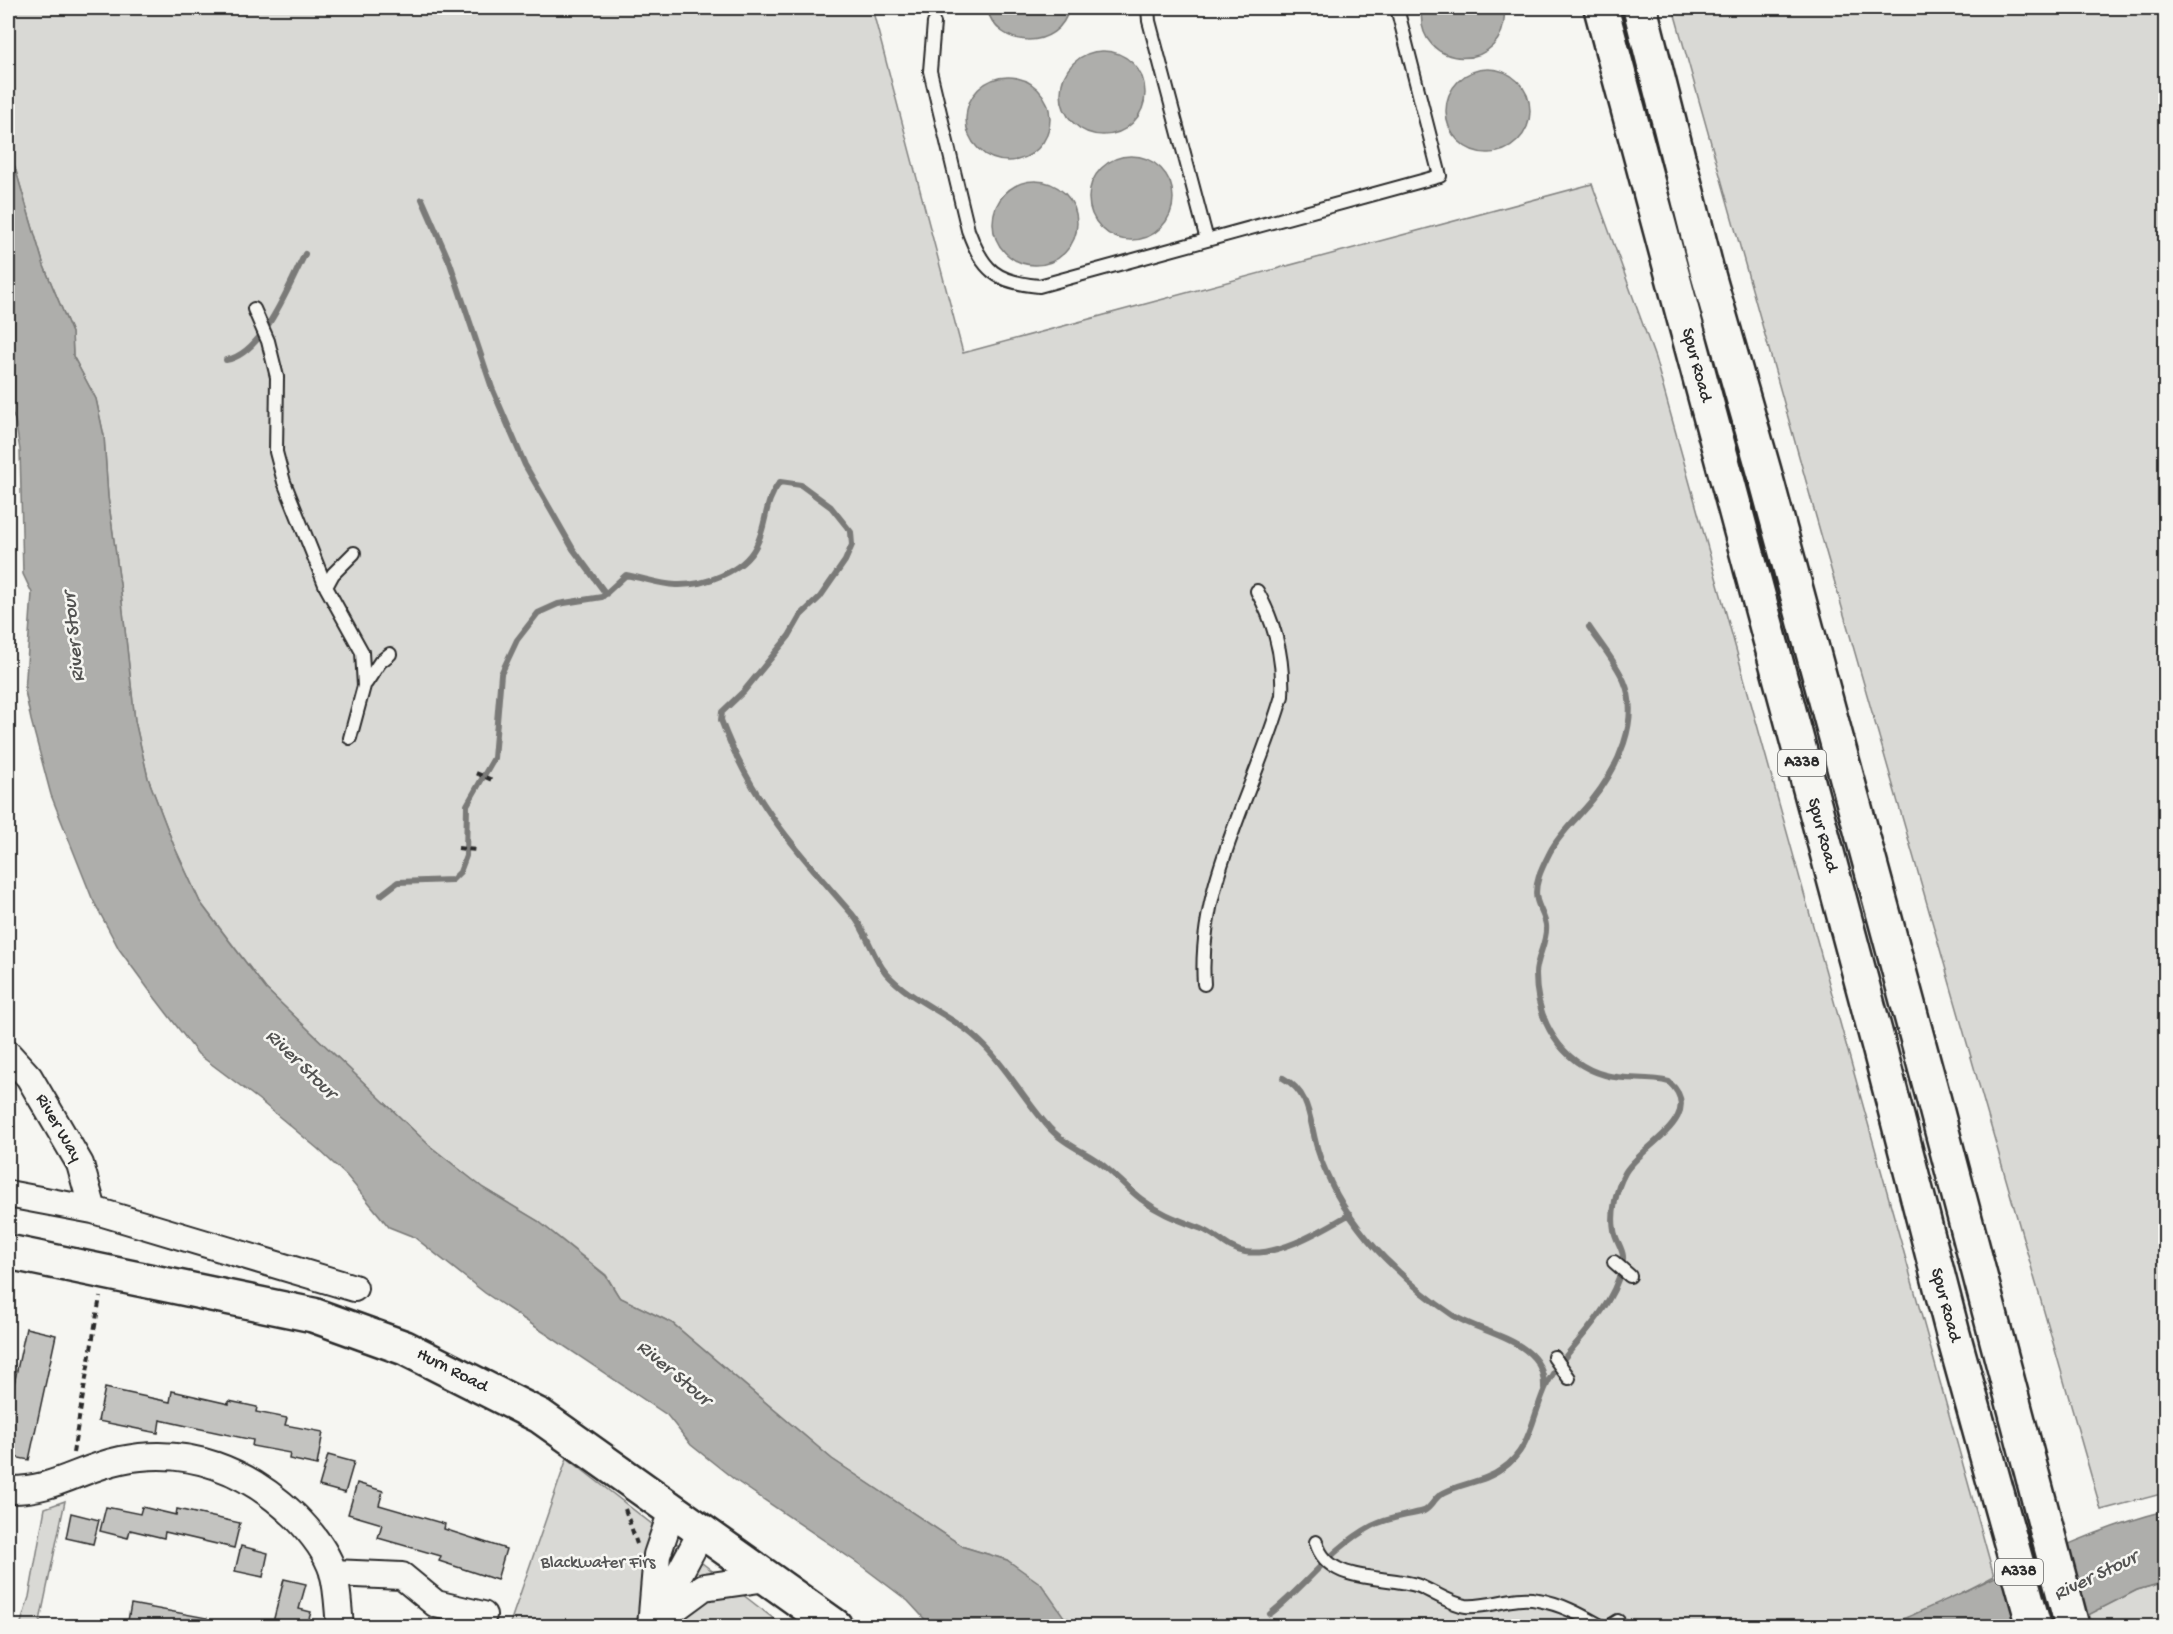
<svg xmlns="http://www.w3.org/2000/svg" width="2173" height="1634" font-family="'Gochi Hand',sans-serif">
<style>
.green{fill:#d9d9d5;stroke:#828280;stroke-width:1.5}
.water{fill:#aeaeab;stroke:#7a7a78;stroke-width:1.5}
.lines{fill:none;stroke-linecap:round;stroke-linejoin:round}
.stream{stroke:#7a7a78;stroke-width:6}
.building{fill:#c3c3c0;stroke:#2b2b2b;stroke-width:1.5}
.service-casing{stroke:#2b2b2b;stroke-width:16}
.minor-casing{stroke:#2b2b2b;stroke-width:30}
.secondary-casing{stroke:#2b2b2b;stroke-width:38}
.trunk-casing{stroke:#2b2b2b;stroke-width:38}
.path{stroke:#2b2b2b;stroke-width:4;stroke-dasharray:6 4.5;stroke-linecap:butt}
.service{stroke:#f6f6f2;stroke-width:12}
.minor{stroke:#f6f6f2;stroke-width:26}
.secondary{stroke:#f6f6f2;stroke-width:33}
.trunk{stroke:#f6f6f2;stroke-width:33}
.labels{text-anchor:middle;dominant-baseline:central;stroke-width:5;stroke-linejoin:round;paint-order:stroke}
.shield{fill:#f6f6f2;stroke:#686867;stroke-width:1.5}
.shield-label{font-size:16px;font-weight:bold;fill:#2b2b2b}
.street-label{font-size:18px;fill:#2b2b2b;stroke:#f6f6f2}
.park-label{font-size:18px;fill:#565656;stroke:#f6f6f2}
.water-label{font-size:20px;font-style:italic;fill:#525251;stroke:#f6f6f2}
</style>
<rect width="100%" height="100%" fill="#f6f6f2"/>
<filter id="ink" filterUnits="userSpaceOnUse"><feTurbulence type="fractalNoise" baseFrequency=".0167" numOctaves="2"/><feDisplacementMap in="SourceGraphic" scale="12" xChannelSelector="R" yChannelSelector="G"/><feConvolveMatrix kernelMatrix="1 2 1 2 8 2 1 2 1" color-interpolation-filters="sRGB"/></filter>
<g filter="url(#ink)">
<path class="green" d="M8 8H872L963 353 1592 184 1655 358 1994 1576C1965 1592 1935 1607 1905 1618 1891 1623 1877 1620 1864 1626H1087L1064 1617 1007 1560 964 1547 832 1459 672 1323 619 1297 606 1275 538 1221 483 1188 431 1147 266 989 200 902 174 846 148 778 135 721 120 584 108 497 104 436 96 399 73 356 72 333 44 266 8 144Z
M1673 8H2165V1493L2101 1510 1820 531Z
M567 1458 783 1626H509Z
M65 1501 39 1626H20L29 1597 45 1508Z
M2165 1582V1626H2093L2089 1614 2137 1590Z"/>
<path class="water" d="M987 8H1069C1060 51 996 50 987 8Z
M1422 8H1504C1511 75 1413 73 1422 8Z
M1061 93a42 42 0 1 1 84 0a42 42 0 1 1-84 0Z
M1446 111a42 42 0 1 1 84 0a42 42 0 1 1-84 0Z
M966 119a42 42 0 1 1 84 0a42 42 0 1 1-84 0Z
M8 144 44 266 72 333 73 356 96 399 104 436 108 497 120 584 135 721 148 778 174 846 200 902 230 942 266 989 431 1147 483 1188 538 1221 606 1276 619 1297 672 1323 832 1459 964 1547 1007 1560 1041 1584 1064 1617 1087 1626H931L908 1601 859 1564 735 1480 691 1445 667 1415 485 1293 414 1237 389 1227 347 1176 318 1149 258 1099 198 1054 152 994 119 949 92 898 51 795 31 720 25 691 32 593 23 574 20 450 15 420 8 405Z
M1089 198a42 42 0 1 1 84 0a42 42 0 1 1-84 0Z
M993 223a42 42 0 1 1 84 0a42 42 0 1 1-84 0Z
M2165 1511V1582L2137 1590 2067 1626H1864C1876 1620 1887 1622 1899 1620 1907 1619 1914 1614 1921 1611 1998 1578 2083 1531 2165 1511Z"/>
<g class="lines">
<path class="stream" d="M422 199 450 263 492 388 525 465 573 549 606 594
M226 360C263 354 289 285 305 254
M381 895 398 882 452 880 460 872 466 856 467 805 494 758 501 674 517 640 538 613 558 604 602 597 626 575C643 578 659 584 676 585 704 586 743 572 756 546 768 523 763 503 780 482L801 485 831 507 851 532 852 545 845 561 820 597 801 615 789 636 744 691 722 712 721 720C751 801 797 851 852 914 867 931 872 956 886 973 911 1001 946 1012 974 1036 1003 1061 1021 1095 1046 1124 1059 1140 1076 1148 1093 1158 1110 1168 1125 1187 1141 1199 1162 1215 1179 1220 1202 1229 1217 1235 1229 1250 1245 1252 1279 1257 1322 1230 1350 1214
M1283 1078C1313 1094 1309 1126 1319 1154 1322 1164 1327 1174 1331 1183 1345 1213 1370 1245 1394 1267 1412 1285 1433 1302 1454 1316 1485 1335 1546 1340 1544 1388
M1270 1614C1306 1586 1331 1548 1372 1526 1389 1517 1407 1516 1424 1511 1431 1508 1434 1499 1440 1495 1457 1483 1484 1483 1502 1469 1530 1450 1532 1419 1544 1391 1557 1358 1592 1332 1609 1299 1615 1289 1624 1268 1623 1256 1622 1247 1615 1239 1614 1230 1611 1213 1616 1189 1625 1173 1640 1146 1708 1117 1669 1082 1648 1076 1626 1081 1605 1075 1560 1063 1536 1019 1536 974 1536 958 1548 941 1546 925 1545 917 1539 908 1537 900 1533 884 1543 866 1550 852 1561 831 1579 817 1593 799 1617 769 1641 720 1624 681 1615 661 1601 645 1589 627"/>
</g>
<path class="building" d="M26 1328 56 1335 29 1460 8 1456V1412Z
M105 1388 170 1402 172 1391 229 1404V1401L257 1407 256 1412 287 1418 285 1425 323 1432 317 1465 289 1459 290 1453 252 1446 253 1440 187 1426 160 1420 158 1433 98 1421Z
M328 1455 354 1462 345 1493 319 1486Z
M357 1483 383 1491 379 1505 445 1524 444 1529 506 1549 497 1580 439 1561 441 1556 378 1538 382 1524 348 1514Z
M106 1507 140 1514 142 1507 176 1515 177 1509 240 1523 234 1548 165 1532 164 1538 130 1530 128 1538 100 1531Z
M71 1513 99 1520 93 1544 66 1538Z
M241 1546 268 1553 263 1577 235 1571Z
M284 1579 306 1584 299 1609 311 1612 307 1626H272Z
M131 1604 207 1618V1626H127Z"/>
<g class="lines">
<g class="service-casing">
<path id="service" d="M1148 8 1149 21 1207 240
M934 23 930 71 968 230C983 271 996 282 1039 286L1440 176 1397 8
M254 309 268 341 277 377 276 452 284 482 326 587 362 652 364 686 350 738
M326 587 333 574 354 553
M366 683 380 662 390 654
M1204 984C1197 884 1255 790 1282 696 1284 658 1276 625 1257 591
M1614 1262 1630 1276
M1554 1357 1569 1378
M1316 1542C1328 1586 1387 1574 1419 1586 1434 1592 1450 1604 1466 1606 1490 1608 1513 1595 1538 1600 1562 1604 1581 1615 1601 1626
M1610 1626 1618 1621"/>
</g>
<g class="minor-casing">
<path id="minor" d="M8 1054 29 1077 80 1164 93 1210
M8 1194 93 1210 354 1288
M8 1490C54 1491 78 1469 121 1460 188 1446 247 1470 295 1516 311 1532 326 1550 333 1572 338 1589 338 1609 340 1626
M333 1573 402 1576 436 1604 483 1615
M657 1615 701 1533
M651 1626 704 1587 767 1578
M651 1626 657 1555 672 1511"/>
</g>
<g class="secondary-casing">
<path id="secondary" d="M8 1252 313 1315 405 1348 540 1416 835 1626"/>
</g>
<g class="trunk-casing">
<path id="trunk" d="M1601 8 1878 1043 1953 1334 2034 1626
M1640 8 1707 271 1764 471 1932 1093 2072 1626"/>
</g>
<path class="path" d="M476 773 492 780
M458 848 476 850
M73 1453 100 1297
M625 1509 637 1544"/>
<use href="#service" class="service"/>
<use href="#minor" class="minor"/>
<use href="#secondary" class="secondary"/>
<use href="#trunk" class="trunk"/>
</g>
</g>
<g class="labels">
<g class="shield">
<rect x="1778" y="750" width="48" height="26" rx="4.5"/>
<rect x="1995" y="1559" width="48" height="26" rx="4.5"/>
</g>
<g class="shield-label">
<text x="1802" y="763">A338</text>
<text x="2019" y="1572">A338</text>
</g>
<g class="street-label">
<text transform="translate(1696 365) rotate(75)">Spur Road</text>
<text transform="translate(1822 835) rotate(75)">Spur Road</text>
<text transform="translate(58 1128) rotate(60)">River Way</text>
<text transform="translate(1945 1305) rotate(75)">Spur Road</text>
<text transform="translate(452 1371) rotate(27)">Hurn Road</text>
</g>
<g class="park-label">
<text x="598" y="1563">Blackwater Firs</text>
</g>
<g class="water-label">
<text transform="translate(75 637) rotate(-96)">River Stour</text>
<text transform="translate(300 1065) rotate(44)">River Stour</text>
<text transform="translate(673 1374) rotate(40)">River Stour</text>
<text transform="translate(2096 1577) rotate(-26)">River Stour</text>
</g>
</g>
<rect width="2173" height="1634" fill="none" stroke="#f6f6f2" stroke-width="30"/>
<rect x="15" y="15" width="2143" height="1604" fill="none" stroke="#2b2b2b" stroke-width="2" filter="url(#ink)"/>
</svg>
